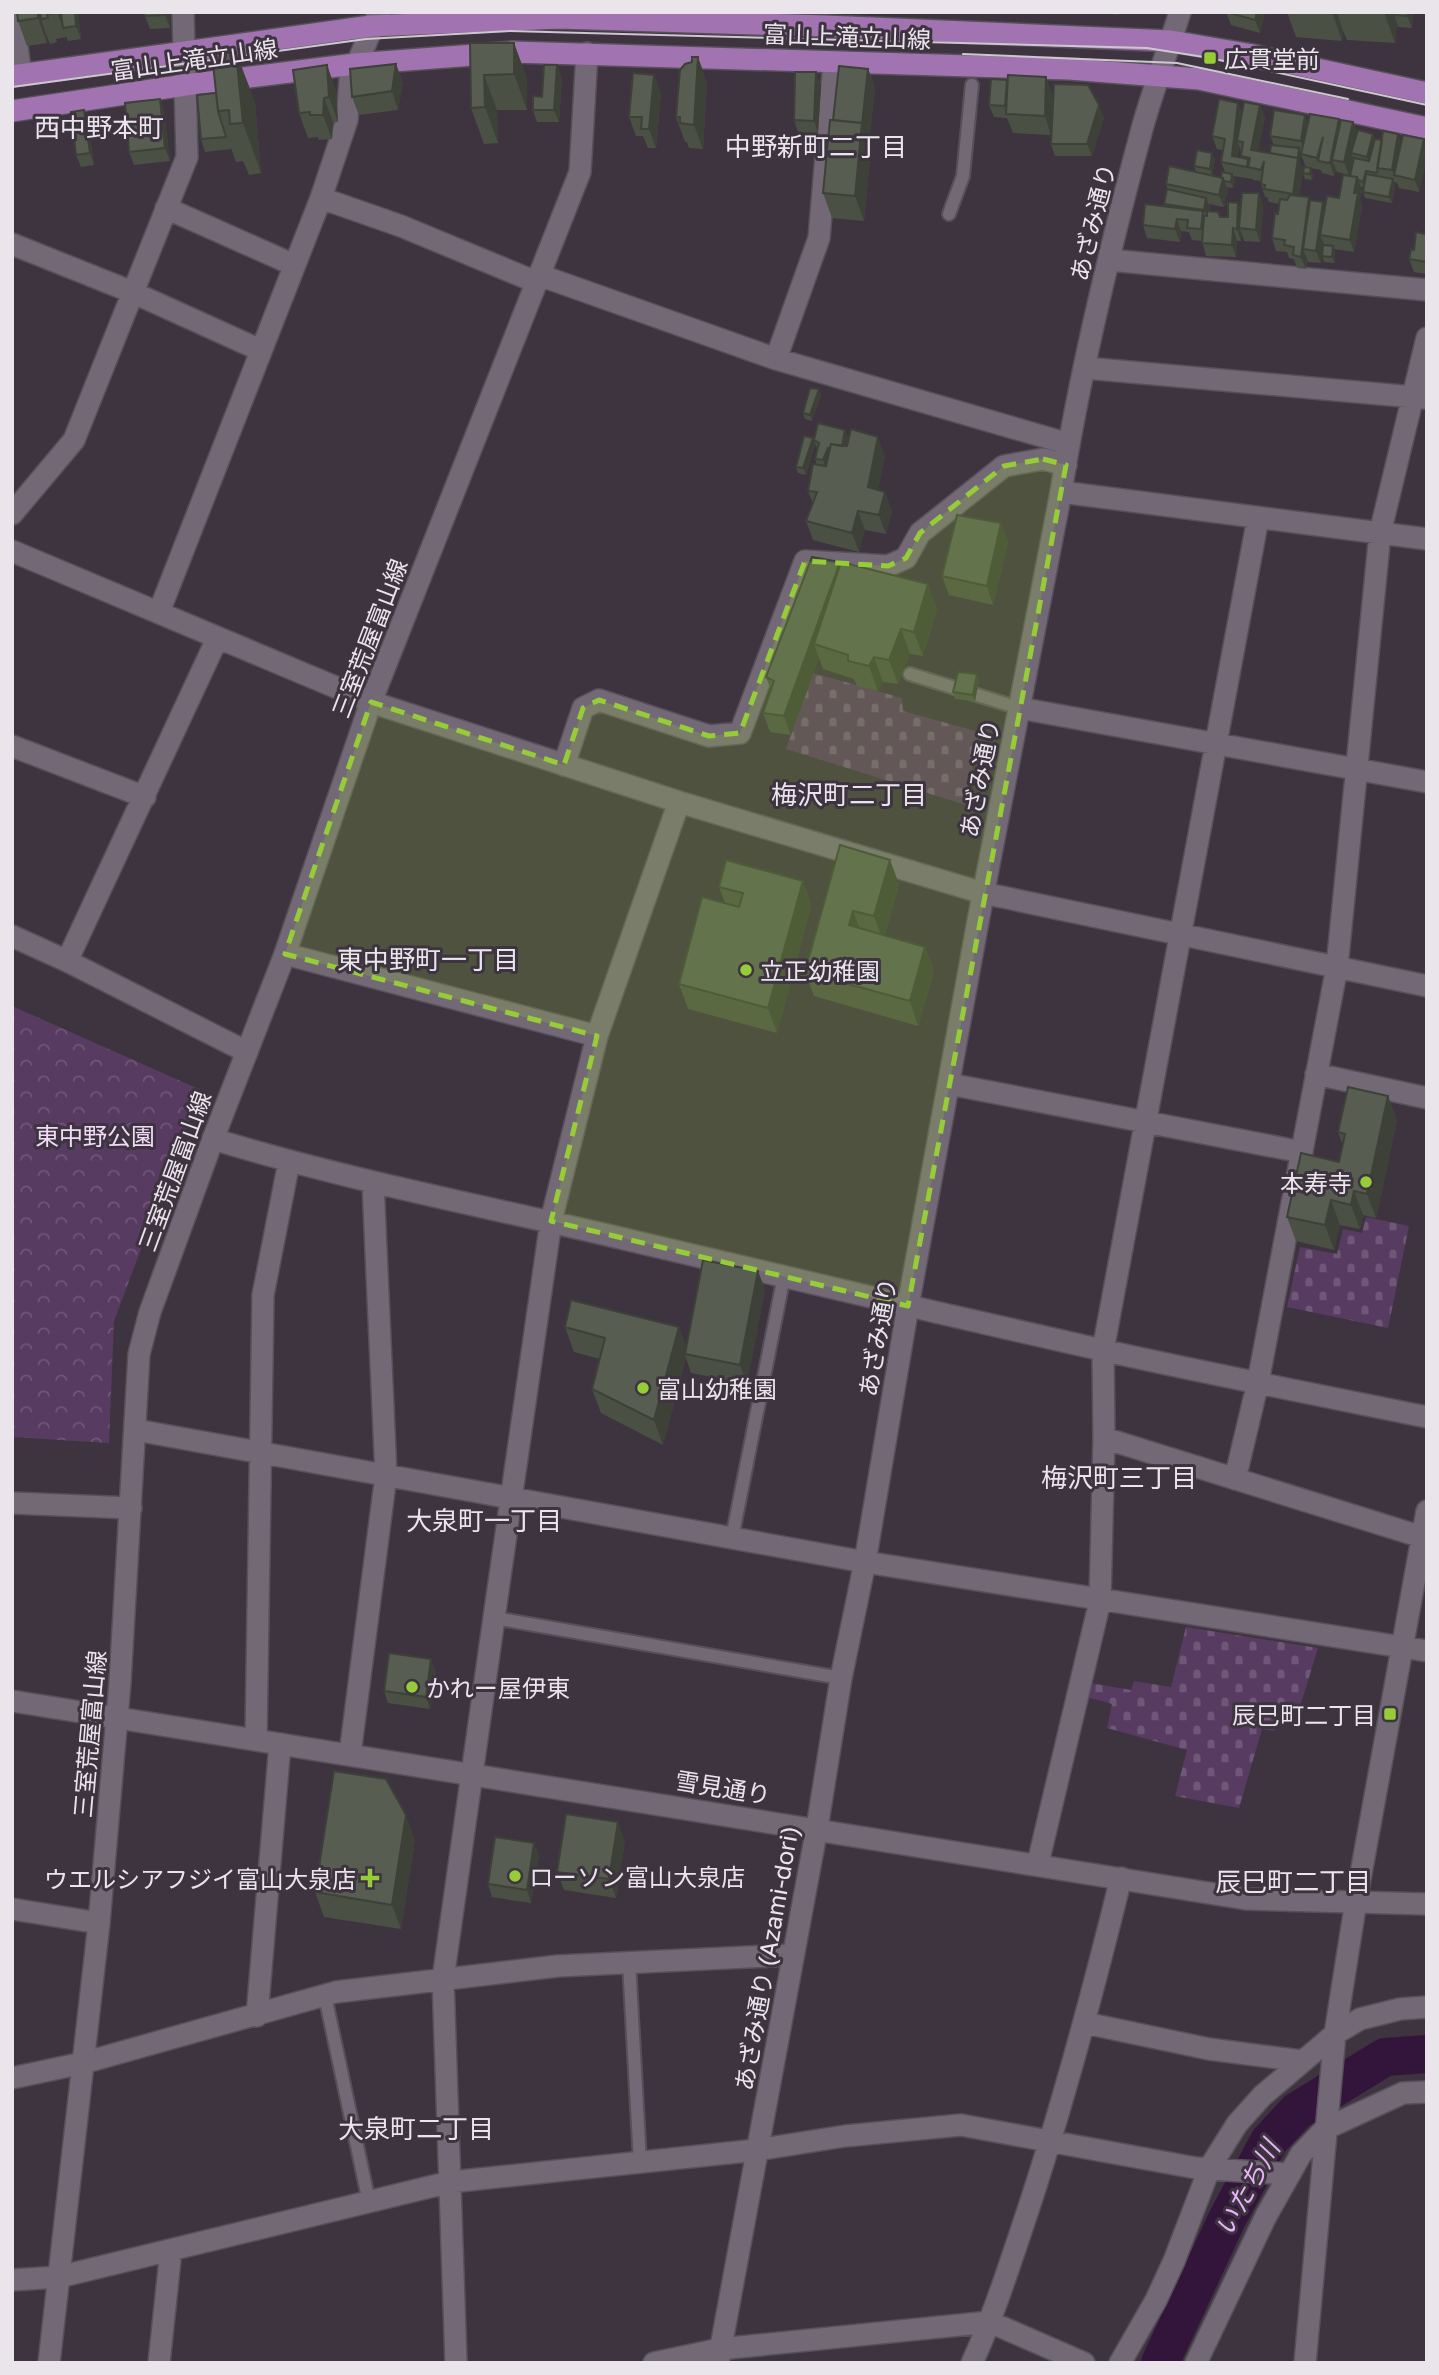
<svg xmlns="http://www.w3.org/2000/svg" width="1439" height="2375" font-family="'Golos Text','Noto Sans JP',sans-serif">
<style>
.cemetery{fill:url(#cemetery-stones)}
.park{fill:url(#park-crowns)}
.lines{fill:none;stroke-linecap:round;stroke-linejoin:round}
.river{stroke:#33153c;stroke-width:38}
.lane-casing{stroke:#575059;stroke-width:16}
.street-casing{stroke:#575059;stroke-width:24}
.secondary-casing{stroke:#575059;stroke-width:24}
.primary-casing{stroke:#575059;stroke-width:24}
.lane{stroke:#736976;stroke-width:12}
.street{stroke:#736976;stroke-width:21}
.secondary{stroke:#736976;stroke-width:21}
.primary{stroke:#a173b0;stroke-width:21}
.tram{stroke:#cec7cf;stroke-width:2}
.wall{fill:#4b5045;fill-rule:evenodd}
.shaded-wall{fill:#3d4138}
.building{fill:#575d50;stroke:#3d4138;stroke-width:2}
.marked{fill:#97cc39;fill-opacity:0.2;stroke:#97cc39;stroke-width:5;stroke-dasharray:14 9;stroke-linejoin:round}
.poi-dot{fill:#97cc39;stroke:#3d3440;stroke-width:2.5}
.labels{text-anchor:middle;dominant-baseline:central;stroke-width:6;stroke-linejoin:round;paint-order:stroke}
.street-label{font-size:24px;fill:#eae4eb;stroke:#3d3440}
.poi-label{font-size:24px;fill:#eae4eb;stroke:#3d3440;text-anchor:start}
.park-label{font-size:24px;fill:#f0dbf7;stroke:#3d3440}
.neighbourhood-label{font-size:26px;fill:#eae4eb;stroke:#3d3440}
.water-label{font-size:26px;font-style:italic;fill:#e8b4f9;stroke:#3d3440}
</style>
<defs>
<pattern id="cemetery-stones" width="16" height="16" patternUnits="userSpaceOnUse" patternTransform="scale(1.75)"><rect width="16" height="16" fill="#573b60"/><path d="M2 7V4a2 2 0 0 1 4 0v3zM10 15v-3a2 2 0 0 1 4 0v3z" fill="#6f5777"/></pattern>
<pattern id="park-crowns" width="20" height="18" patternUnits="userSpaceOnUse" patternTransform="scale(1.75)"><rect width="20" height="18" fill="#573b60"/><path d="M2 6a3 3 0 1 1 6 0M12 15a3 3 0 1 1 6 0" fill="none" stroke="#6f5777"/></pattern>
</defs>
<rect width="100%" height="100%" fill="#3d3440"/>
<path class="cemetery" d="M813 673 902 698 903 711 979 732 966 805 786 749Z
M1366 1217 1409 1226 1388 1328 1287 1307 1300 1247 1337 1254 1343 1229 1362 1233Z
M1186 1627 1318 1648 1300 1707 1285 1702 1274 1731 1262 1729 1239 1808 1175 1796 1187 1750 1107 1728 1112 1704 1087 1697 1090 1683 1131 1690 1134 1681 1171 1687Z"/>
<path class="park" d="M12 1006 201 1090 114 1321 109 1443 12 1437Z"/>
<g class="lines">
<path class="river" d="M1160 2363 1227 2219 1269 2141 1297 2111 1385 2057 1427 2054"/>
<g class="lane-casing">
<path id="lane" d="M949 214 963 176 972 85
M910 674 1019 708
M732 1538 784 1276
M494 1618 841 1678
M629 1962 640 2162
M325 1996 369 2202"/>
</g>
<g class="street-casing">
<path id="street" d="M12 12 21 75
M321 198 401 226 536 282
M166 208 294 265
M12 244 132 292 260 350
M1109 260 1427 290
M539 275 776 359 1069 444
M776 359 819 238 834 62
M1085 368 1425 398
M1061 492 1427 539
M12 514 74 440 187 157 183 12
M12 551 371 702 679 802 983 893 1427 986
M159 612 321 198 347 120 350 80 379 12
M1019 708 1427 782
M12 746 145 797
M564 765 583 708 599 700 709 736 740 733 805 561 888 566 906 558 920 533 1004 466 1043 459 1066 465
M12 936 67 961 247 1052
M285 954 597 1036
M67 961 217 639
M1316 1074 1427 1098
M949 1084 1302 1152
M213 1139C347 1180 484 1206 620 1238 781 1276 941 1314 1102 1350 1210 1374 1318 1395 1427 1417
M136 1430 865 1562 1427 1651
M1104 1438 1422 1537
M1235 1479 1258 1382 1337 967 1380 533 1427 338
M12 1503 131 1508
M256 1739 263 1295 289 1162
M350 1754 386 1475 373 1183
M1038 1863 1100 1601 1104 1438 1103 1350 1258 518
M12 1909 99 1923
M257 2016 280 1744
M1085 2023 1209 2049 1301 2061
M12 2078 83 2063 336 1992 558 1966 793 1955
M12 2280 59 2277 450 2182 757 2150 845 2136 961 2125 1196 2168 1289 2174
M159 2363 171 2250
M456 2363 443 1979 494 1618 551 1221 597 1036 679 802
M654 2363 720 2349 990 2322 1084 2363
M972 2363C992 2319 1007 2273 1022 2228 1061 2113 1092 1996 1121 1878
M1120 2363 1156 2300 1174 2261 1210 2167 1237 2124 1262 2096 1335 2034 1360 2019 1400 2009 1427 2007
M1196 2363 1266 2216 1301 2154 1325 2129 1403 2093 1427 2092
M1305 2363 1335 2034 1356 1901 1427 1511"/>
</g>
<g class="secondary-casing">
<path id="secondary" d="M12 1701 1246 1899 1427 1904
M49 2363 99 1923 120 1682 139 1354 150 1312 213 1139 285 954 371 702 580 172 587 53
M718 2363 817 1828 841 1678 865 1562 908 1306 979 916 1061 492C1080 370 1110 248 1142 129 1153 89 1168 51 1180 12"/>
</g>
<g class="primary-casing">
<path id="primary" d="M12 76 371 26 559 18 825 26 1171 41 1253 55 1427 93
M12 111 185 85 355 64 513 52 1069 69 1199 79 1427 128"/>
</g>
<use href="#lane" class="lane"/>
<use href="#street" class="street"/>
<use href="#secondary" class="secondary"/>
<use href="#primary" class="primary"/>
<path class="tram" d="M963 54 1177 63 1348 99
M12 87 366 39 510 31 1147 48 1210 58 1427 105"/>
</g>
<path class="wall" d="M17 12H78L81 39 68 41 65 34 66 37 56 39 57 42 50 44 46 34 47 43 27 46 18 21Z
M145 12H169L170 28 150 29 145 16Z
M1069 12H1098V14Z
M1099 12H1118V15Z
M1226 12H1265L1260 33 1231 25Z
M1287 12H1413L1412 28 1398 27 1397 23 1395 43 1347 40 1343 31 1342 41 1296 37Z
M470 43H514L527 79V110H497L498 143 484 144 471 108Z
M557 65 562 78 559 122H537L533 110 542 97Z
M868 69 875 88 869 143 871 148 864 221 832 218 823 193 833 120Z
M654 75 661 93 656 148H648L643 136H636L629 117Z
M403 82 398 110 359 115 352 97Z
M707 82 703 149 689 148 687 142H685L676 117Z
M1008 82 1053 95 1104 118 1092 156H1055L1051 144V135L1013 133 1007 118 994 117 989 105Z
M821 85 818 133 798 132 794 120Z
M336 90 338 122H333L332 139 319 140 318 137 308 138 299 113Z
M197 95 255 102 261 173 249 175 243 161 236 162 231 148V149L205 152 201 139Z
M160 99 164 112 170 161 134 165 129 152Z
M1238 103 1242 114 1260 105 1265 117 1258 151 1270 153 1274 145 1270 136 1308 122H1353L1357 133 1373 134 1375 139 1382 140 1398 134 1401 142 1424 139 1427 148V158L1419 192 1399 188 1397 183 1394 182 1395 185 1392 203 1365 198 1363 192 1364 187H1360L1362 190 1360 199 1362 206 1354 252 1334 249 1335 252V263L1324 262 1322 255 1321 263 1308 262 1307 259 1306 269 1297 268 1294 259 1289 258 1287 252 1276 251 1272 238 1278 214 1280 204 1269 202 1267 197H1265L1261 184V181L1253 180 1252 178V179L1233 176 1235 180 1233 188 1226 187 1228 190 1224 207 1209 204 1211 212 1220 217H1228L1238 203 1241 210 1259 193 1263 206 1260 242 1244 241 1242 234 1241 241H1237L1236 257 1206 256 1202 241 1192 240 1189 232 1181 231 1180 242 1147 238 1143 225 1165 207 1164 204 1168 190 1166 184 1196 172 1194 166 1215 159 1212 175 1221 177 1225 172 1221 162 1223 150 1217 149 1212 136ZM1239 146 1241 152V157H1238ZM1300 153 1306 167 1321 170 1322 173 1334 176 1336 169 1337 172 1349 175 1353 157 1350 176 1339 198 1325 206 1310 202 1299 196 1303 170 1300 163Z
M84 110 88 123 94 165 81 167 76 155Z
M1303 173 1313 175 1312 180 1305 179Z
M1427 221V274L1414 272 1409 259 1414 250 1425 234Z
M821 395 812 421 805 419 803 413Z
M845 430 849 441 885 456 878 490 892 511 886 534 865 530 859 552 813 540 806 521 813 504 808 491 817 465 815 459 817 449 814 440Z
M813 438 815 445 806 475 798 473 796 467Z
M1001 523 1008 542 993 605 949 595 942 576Z
M812 557 937 609 923 656 910 654 898 684 883 682 878 691 857 686 854 679 823 669 819 658 791 735 770 732 763 713 771 690 766 677Z
M977 674 979 680 975 701 955 699 953 692Z
M840 845 899 884 885 935 925 947 934 971 918 1026 814 996 805 972Z
M803 881 811 906 777 1033 688 1009 679 984 725 903 719 887Z
M1388 1096 1397 1121 1376 1218 1363 1215 1360 1229 1340 1225 1334 1250 1296 1241 1287 1217 1339 1162 1343 1146 1338 1132Z
M765 1289 747 1384 691 1373 686 1358 663 1445 601 1413 592 1389 600 1359 574 1352 565 1327H679L686 1346Z
M436 1672 430 1709 388 1703 384 1691Z
M415 1840 401 1929 324 1917 315 1892Z
M625 1841 616 1898 564 1890 557 1872Z
M539 1855 531 1903 492 1897 488 1884Z"/>
<path class="shaded-wall" d="M38 12H43L41 19 46 34 47 43 38 18Z
M57 12H62L63 28 66 37Z
M75 12H78L81 39 76 26Z
M165 12H169L170 28 165 15Z
M1257 12H1265L1260 33 1255 20Z
M1332 12H1337L1343 31 1342 41Z
M1384 12H1398L1394 15 1397 23 1395 43Z
M1408 12H1413L1412 28 1407 16Z
M514 43 527 79V110L514 74Z
M236 52 255 102 261 173 243 123Z
M698 57 707 82 703 149 694 125Z
M396 64 403 82 398 110 392 91Z
M327 65 336 90 338 122 329 97Z
M557 65 562 78 559 122 554 110Z
M868 69 875 88 869 143 871 148 864 221 855 196Z
M816 72 821 85 818 133 814 121Z
M484 75 497 110 498 143 485 107Z
M654 75 661 93 656 148 649 129Z
M1046 77 1053 95 1051 135 1045 116Z
M324 98 333 122 332 139 323 115Z
M160 99 164 112 170 161 165 148Z
M1238 103 1242 115 1237 141 1239 146 1237 165 1232 156Z
M1099 105 1104 118 1092 156 1087 144Z
M1260 105 1265 117 1256 162 1251 150Z
M84 110 88 123 94 165 90 153Z
M1305 115 1310 128 1306 154 1301 141Z
M1339 119 1344 132 1332 160 1336 169 1334 176 1330 163Z
M1353 122 1358 135 1351 153 1353 157 1349 175 1344 162Z
M1373 134 1375 140 1369 163 1367 157Z
M1398 134 1403 146 1394 175 1392 170Z
M1424 139 1427 148V158L1419 192 1415 180Z
M1299 148 1301 154 1300 163 1303 170 1297 207 1293 194Z
M1212 153 1215 159 1212 175 1210 169Z
M1311 168 1313 175 1312 180 1310 174Z
M1232 174 1235 180 1233 188 1231 182Z
M1357 177 1362 190 1360 199 1362 206 1354 252 1350 240 1354 193Z
M1223 178 1228 190 1224 207 1219 195Z
M1393 179 1395 185 1392 203 1389 197Z
M1259 193 1263 206 1260 242 1256 230Z
M1309 197 1313 210 1303 249 1307 259 1306 269 1301 257Z
M1206 198 1211 210 1209 222 1204 210Z
M1323 202 1328 215 1320 235 1324 244 1321 263 1316 251Z
M1238 203 1243 216 1239 228 1242 234 1241 241 1237 229Z
M1177 219 1181 231 1180 242 1175 229Z
M1233 228 1237 241 1236 257 1232 245Z
M1333 246 1335 252V263L1332 257Z
M819 389 821 395 812 421 810 415Z
M845 430 849 442 845 464 841 452Z
M878 437 885 456 875 506 868 487Z
M813 438 815 445 806 475 803 468Z
M828 448 833 460 827 473 823 460Z
M885 492 892 511 886 534 879 515Z
M858 511 865 530 859 552 852 533Z
M1001 523 1008 542 993 605 987 586Z
M840 562 847 581 814 644 819 658 791 735 784 716Z
M928 584 937 609 923 656 914 632Z
M901 629 910 654 898 684 889 660Z
M874 657 883 682 878 691 869 666Z
M977 674 979 680 975 701 973 695Z
M890 860 899 884 883 941 874 916Z
M803 881 811 906 777 1033 768 1008Z
M853 911 862 935 849 925Z
M925 947 934 971 918 1026 910 1001Z
M1388 1096 1397 1121 1376 1218 1367 1194Z
M1354 1191 1363 1215 1360 1229 1351 1205Z
M1331 1200 1340 1225 1334 1250 1325 1225Z
M758 1271 765 1289 747 1384 740 1365Z
M679 1327 688 1351 685 1354 686 1358 663 1445 654 1420Z
M431 1659 436 1672 430 1709 426 1697Z
M406 1815 415 1840 401 1929 392 1905Z
M618 1822 625 1841 616 1898 609 1879Z
M534 1843 539 1855 531 1903 527 1890Z"/>
<path class="building" d="M17 12H38V18L18 21Z
M40 12H57V13L47 14 48 18 41 19Z
M61 12H75L76 26 63 28Z
M145 12H165V15L145 16Z
M1226 12H1257L1255 20Z
M1394 12H1408L1407 16 1394 15Z
M470 43H514V74L484 75 485 107 471 108Z
M236 52 243 123 230 124 229 110 218 111 212 54Z
M692 57H698L694 125 680 123V117H676L680 70 685 64 692 62Z
M396 64 392 91 352 97 350 69Z
M327 65 329 97 324 98 323 115H310V112L299 113 293 70Z
M544 65H557L554 110H533V96L542 97Z
M839 66 868 69 862 124V123L833 120Z
M795 72H816L814 121 794 120Z
M633 73 654 75 649 129H641L642 117H629Z
M1008 75 1046 77 1045 116 1006 114Z
M991 79 1007 80 1005 106 989 105Z
M1054 84 1088 85 1099 105 1087 144H1051Z
M216 93 218 111 226 137 201 139 197 95Z
M160 99 165 148 129 152 125 103Z
M1219 99 1238 103 1232 156 1248 159 1247 167 1221 162 1225 139 1212 136Z
M1244 102 1260 105 1251 150 1298 158 1293 194 1264 189 1265 185 1261 184 1264 161 1261 170 1248 167 1250 158 1241 156 1243 142 1237 141Z
M84 110 90 153 76 155 71 112Z
M1274 110 1305 115 1301 141 1270 136Z
M1310 114 1339 119 1330 163 1318 161 1323 137 1317 158 1301 154Z
M830 120 862 123 855 196 823 193Z
M1341 120 1353 122 1344 162 1332 160Z
M1358 130 1373 134 1367 157 1351 153Z
M1383 131 1398 134 1392 170 1377 168Z
M1403 135 1424 139 1415 180 1394 175Z
M1375 139 1382 140 1377 173 1366 171 1363 182 1358 180 1357 177 1350 176 1354 158 1369 161Z
M1271 145 1299 148 1298 158 1270 153Z
M1197 150 1212 153 1210 169 1194 166Z
M1169 166 1223 178 1219 195 1166 184Z
M1304 167 1311 168 1310 174 1303 173Z
M1222 172 1232 174 1231 182 1224 181 1223 178 1221 177Z
M1366 174 1393 179 1389 197 1363 192Z
M1343 175 1357 177 1354 193H1358L1350 240 1320 235 1327 196 1339 198Z
M1167 189 1206 198 1204 210 1164 204Z
M1242 193H1259L1256 230 1239 228Z
M1290 195 1309 197 1301 257 1293 255 1294 247 1284 245 1285 240 1272 238 1275 213 1278 214 1280 199 1287 200Z
M1310 200 1323 202 1316 251 1303 249Z
M1228 202 1238 203 1237 229 1233 228 1232 245 1202 243 1204 216H1207V211L1218 212 1220 217H1228Z
M1145 204 1203 211 1201 229 1187 228 1188 220 1177 219 1175 229 1143 225Z
M1427 221V262L1409 259 1411 249 1414 250 1416 232 1425 234Z
M1323 245 1333 246 1332 257 1322 256Z
M810 388 819 389 810 415 803 413Z
M818 423 845 430 842 446 831 444 830 448H828L823 460 815 459 819 443 814 440Z
M851 429 878 437 868 487 885 492 879 515 858 511 852 533 806 521 817 492 808 491 813 464 826 466 831 444 847 446Z
M804 436 813 438 803 468 796 467Z
M957 515 1001 523 987 586 942 576Z
M812 557 840 562 784 716 763 713 774 681 766 677Z
M841 562 928 584 914 632 901 629 889 660 874 657 869 666 848 661V655L814 644Z
M958 672 977 674 973 695 953 692Z
M840 845 890 860 874 916 853 911 849 925 925 947 910 1001 805 972Z
M726 860 803 881 768 1008 679 984 702 897 739 907 743 893 719 887Z
M1348 1087 1388 1096 1367 1194 1354 1191 1351 1205 1331 1200 1325 1225 1287 1217 1301 1153 1339 1162 1345 1134 1338 1132Z
M703 1260 758 1271 740 1365 685 1354Z
M571 1300 679 1327 654 1420 592 1389 605 1338 565 1327Z
M389 1653 431 1659 426 1697 384 1691Z
M334 1771 386 1779 406 1815 392 1905 315 1892Z
M566 1814 618 1822 609 1879 557 1872Z
M495 1837 534 1843 527 1890 488 1884Z"/>
<path class="marked" d="M1043 459 1066 465 908 1306 551 1221 597 1036 285 954 371 702 564 765 583 708 599 700 709 736 740 733 805 561 888 566 906 558 920 533 1004 466Z"/>
<g class="poi-dot">
<rect x="1203" y="51" width="14" height="14" rx="3.5"/>
<circle cx="746" cy="970" r="7"/>
<circle cx="1366" cy="1182" r="7"/>
<circle cx="643" cy="1388" r="7"/>
<circle cx="412" cy="1687" r="7"/>
<rect x="1383" y="1707" width="14" height="14" rx="3.5"/>
<circle cx="515" cy="1876" r="7"/>
<path d="M366.5 1867.5h7v7h7v7h-7v7h-7v-7h-7v-7h7z"/>
</g>
<g class="labels">
<g class="street-label">
<text transform="translate(847 36) rotate(2)">富山上滝立山線</text>
<text transform="translate(194 59) rotate(-8)">富山上滝立山線</text>
<text transform="translate(1092 222) rotate(-76)">あざみ通り</text>
<text transform="translate(369 638) rotate(-69)">三室荒屋富山線</text>
<text transform="translate(979 778) rotate(-79)">あざみ通り</text>
<text transform="translate(174 1171) rotate(-70)">三室荒屋富山線</text>
<text transform="translate(877 1337) rotate(-80)">あざみ通り</text>
<text transform="translate(89 1734) rotate(-85)">三室荒屋富山線</text>
<text transform="translate(723 1787) rotate(9)">雪見通り</text>
<text transform="translate(766 1958) rotate(-80)">あざみ通り (Azami-dori)</text>
</g>
<g class="poi-label">
<text x="1224" y="58">広貫堂前</text>
<text x="760" y="970">立正幼稚園</text>
<text x="1352" y="1182" text-anchor="end">本寿寺</text>
<text x="657" y="1388">富山幼稚園</text>
<text x="426" y="1687">かれー屋伊東</text>
<text x="1376" y="1714" text-anchor="end">辰巳町二丁目</text>
<text x="529" y="1876">ローソン富山大泉店</text>
<text x="356" y="1878" text-anchor="end">ウエルシアフジイ富山大泉店</text>
</g>
<g class="park-label">
<text x="95" y="1135">東中野公園</text>
</g>
<g class="neighbourhood-label">
<text x="99" y="127">西中野本町</text>
<text x="816" y="146">中野新町二丁目</text>
<text x="849" y="794">梅沢町二丁目</text>
<text x="428" y="959">東中野町一丁目</text>
<text x="1119" y="1477">梅沢町三丁目</text>
<text x="484" y="1520">大泉町一丁目</text>
<text x="1293" y="1881">辰巳町二丁目</text>
<text x="416" y="2128">大泉町二丁目</text>
</g>
<g class="water-label">
<text transform="translate(1247 2188) rotate(-61)">いたち川</text>
</g>
</g>
<rect width="1439" height="2375" fill="none" stroke="#eae4eb" stroke-width="28"/>
</svg>
